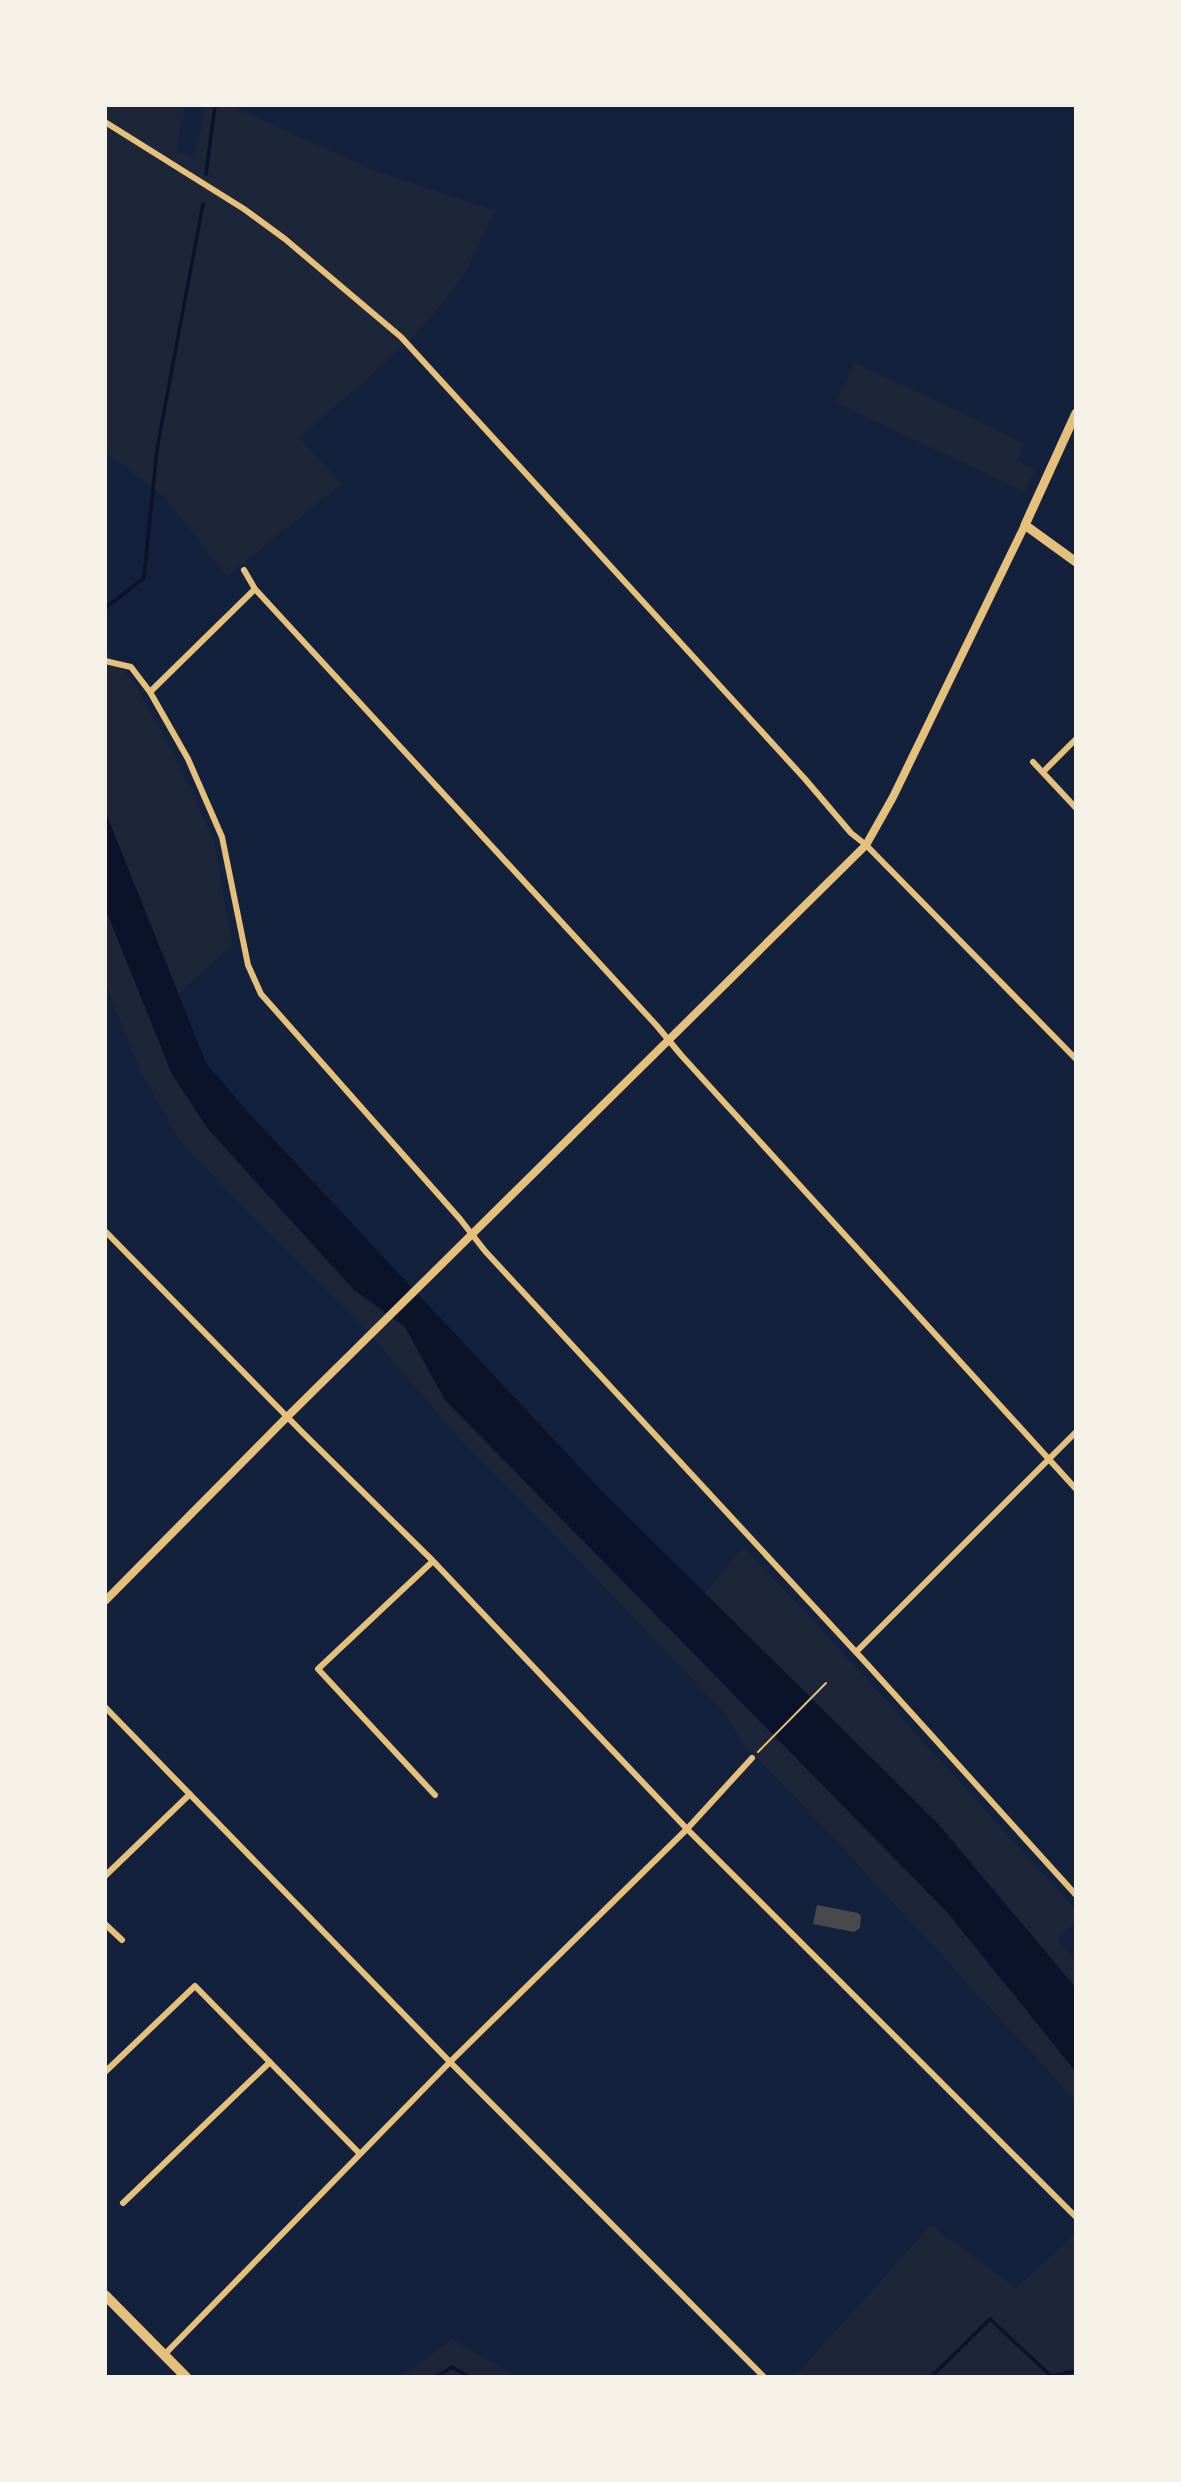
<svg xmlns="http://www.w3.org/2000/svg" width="1181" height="2482" font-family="'PT Sans Narrow',sans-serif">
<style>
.green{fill:#1d2539}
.water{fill:#0b132b}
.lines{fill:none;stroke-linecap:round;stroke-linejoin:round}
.stream{stroke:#0b132b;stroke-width:3.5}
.building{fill:#48494c}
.path{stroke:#e5c07b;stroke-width:2}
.minor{stroke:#e5c07b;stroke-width:6}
.tertiary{stroke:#e5c07b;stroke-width:8}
.secondary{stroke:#e5c07b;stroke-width:9}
.primary{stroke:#e5c07b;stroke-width:10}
</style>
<rect width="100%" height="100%" fill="#14213d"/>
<path class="green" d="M105 105H185L176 151 195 157 206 105H229L378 172 495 211 463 277 416 335 300 438 342 484 227 576 164 497 105 452Z
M854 362 1025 443 1017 461 1035 470 1024 492 835 402Z
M105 648 135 685 174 754 214 841 232 945 179 994 105 811Z
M105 908 172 1074 353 1289 405 1327 445 1400 947 1912 1076 2072V2101L789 1790 743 1745 728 1717 674 1659 458 1437 361 1324 251 1216 178 1138 140 1070 105 983Z
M743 1547 823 1631 1076 1910V1922L1057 1940 1076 1962V1988L939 1825 705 1593Z
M931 2225 1016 2288 1074 2234 1076 2235V2377H794Z
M452 2339 517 2377H401Z"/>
<path class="water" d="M105 811 206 1063 247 1111 602 1491 939 1825 1076 1988V2072L947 1912 445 1400 405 1327 353 1289 208 1129 172 1074 105 908Z"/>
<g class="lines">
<path class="stream" d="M206 174 215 105
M105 608 144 578 157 449 203 204
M436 2377 452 2367 469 2377
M931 2377 990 2319 1051 2376 1076 2371"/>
</g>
<path class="building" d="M817 1905 858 1913 861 1916 860 1928 854 1932 813 1924Z"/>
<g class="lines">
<path class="path" d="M758 1752 826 1683"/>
<path class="minor" d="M105 122 244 209 285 239 401 337 805 779 851 833 866 845 1076 1059
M244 570 255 589 657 1026 681 1055 1076 1489
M105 661 131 667 150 692 188 759 222 837 248 965 261 994 460 1219 485 1251 867 1664 1076 1895
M150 692 255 589
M1033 762 1076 808
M1043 772 1076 739
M105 1231 302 1432 433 1561 687 1829 1076 2217
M433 1561 318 1669 435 1795
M856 1652 1076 1432
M105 1707 450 2062 764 2377
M105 1876 190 1794
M105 1924 122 1940
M105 2072 195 1986 360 2154
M123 2203 270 2062
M164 2355 450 2062 687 1829 752 1758"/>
<path class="tertiary" d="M105 1601 287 1417 866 845 893 797 1025 525"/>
<path class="secondary" d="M1076 413 1025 525 1076 562"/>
<path class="primary" d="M105 2295 186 2377"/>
</g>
<rect width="1181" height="2482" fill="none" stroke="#f6f1e7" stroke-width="214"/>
</svg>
